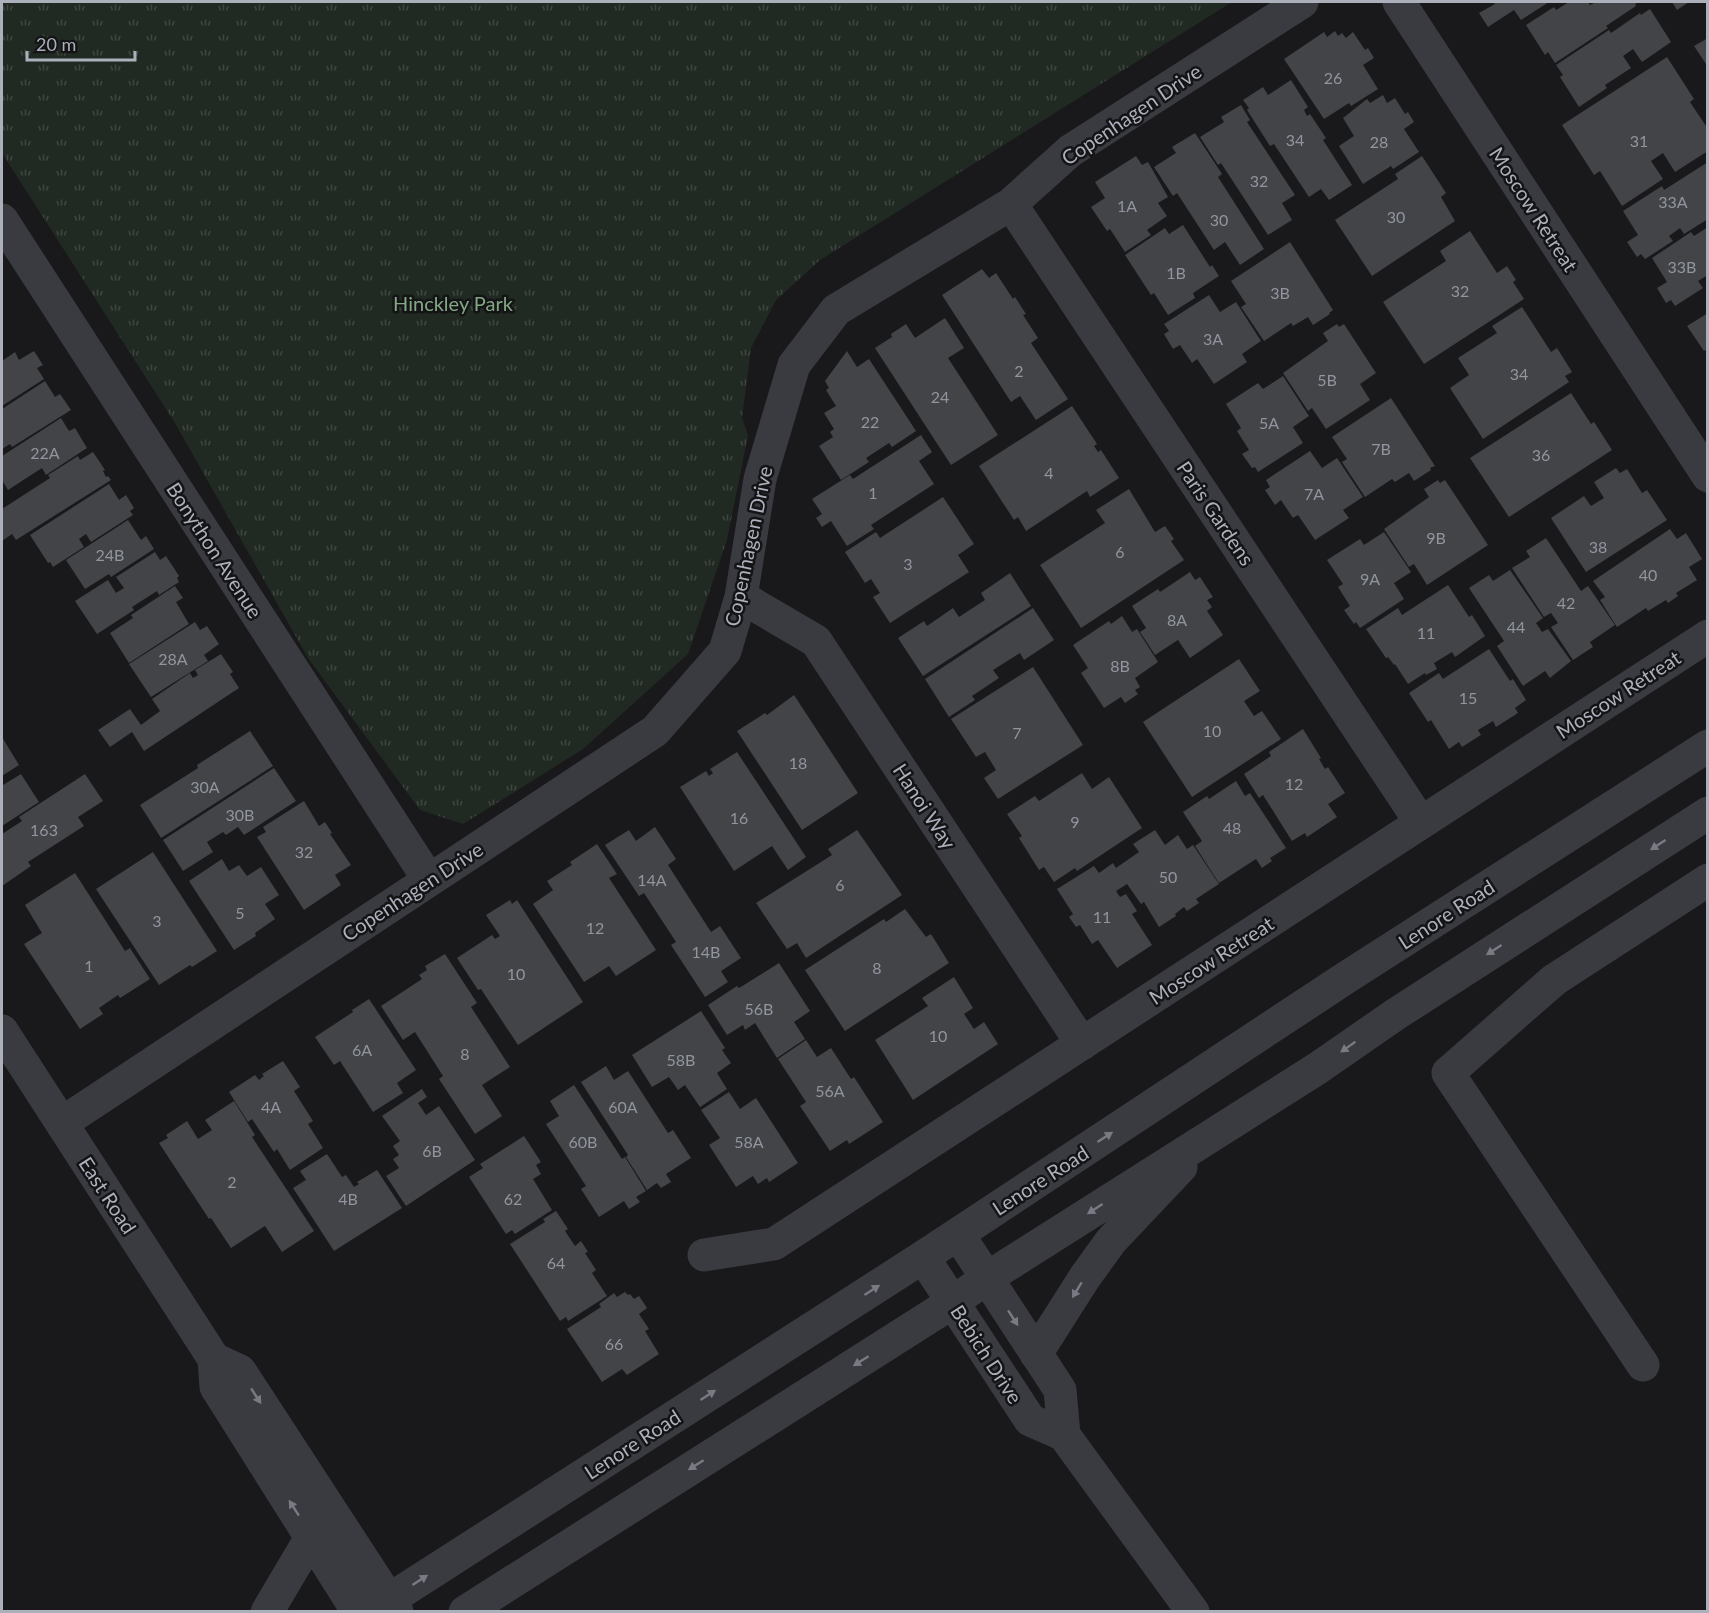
<svg xmlns="http://www.w3.org/2000/svg" width="1709" height="1613" font-family="Lato,sans-serif">
<style>
.park{fill:url(#park-tufts)}
.building{fill:#434448}
.lines{fill:none;stroke-linecap:round;stroke-linejoin:round}
.minor{stroke:#3a3b40;stroke-width:33}
.oneway{fill:#787b84}
.labels{text-anchor:middle;dominant-baseline:central;stroke-width:5;stroke-linejoin:round;paint-order:stroke}
.number-label{font-size:16px;fill:#91959e}
.street-label{font-size:20px;fill:#abb0bb;stroke:#141416}
.park-label{font-size:20px;fill:#82a784;stroke:#141416}
</style>
<defs>
<pattern id="park-tufts" width="24" height="20" patternUnits="userSpaceOnUse" patternTransform="scale(1.5)"><rect width="24" height="20" fill="#212a22"/><path d="M3 7l-1-3M5 7V3M7 7l1-3M15 17l-1-3M17 17v-4M19 17l1-3" fill="none" stroke="#3f4640"/></pattern>
</defs>
<rect width="100%" height="100%" fill="#19191b"/>
<path class="park" d="M2 2H1232L820 260 776 300 751 348 742 418 748 435 727 540 688 654 583 749 463 824 420 810 308 658 175 423 2 153Z"/>
<path class="building" d="M1493 2H1549L1521 20 1514 10 1488 27 1479 13 1495 4Z
M1569 2H1588L1590 5 1596 2H1639L1635 4 1636 6 1606 26 1608 28 1555 63 1548 52 1545 55 1526 25 1554 7 1556 10Z
M1672 2H1689L1677 10Z
M1650 9 1671 42 1642 62 1633 49 1623 56 1631 68 1605 85 1607 88 1579 107 1560 77 1563 75 1556 65 1609 30 1611 33 1640 13 1641 15Z
M1335 31 1338 36 1342 33 1346 38 1353 32 1365 50 1368 48 1374 58 1363 65 1378 89 1351 106 1349 103 1324 119 1284 59 1324 32 1327 37Z
M1708 38V67L1694 46Z
M1667 57 1694 99 1690 102 1708 129V151L1675 172 1663 153 1651 161 1663 179 1622 206 1600 171 1594 175 1562 125Z
M1291 80 1308 107 1304 110 1307 116 1310 114 1326 138 1323 140 1352 185 1329 200 1321 189 1309 197 1274 144 1270 146 1247 110 1249 108 1243 100 1263 87 1268 95Z
M1383 95 1387 103 1395 98 1405 114 1408 112 1414 122 1404 129 1419 152 1393 169 1391 166 1363 184 1339 146 1354 136 1343 118 1367 99 1370 103Z
M1241 105 1250 120 1247 122 1295 195 1282 203 1292 220 1268 235 1221 163 1218 165 1200 137 1224 122 1221 117Z
M1195 133 1222 174 1218 177 1264 249 1240 265 1225 242 1214 250 1177 193 1173 196 1154 167 1176 153 1172 147Z
M1136 156 1142 165 1148 162 1168 197 1158 203 1167 216 1147 230 1151 235 1125 252 1110 229 1107 231 1091 207 1105 198 1095 182Z
M1422 156 1446 193 1441 197 1455 221 1372 276 1335 220 1398 179 1395 174Z
M1708 162V219L1684 234 1680 228 1669 236 1673 241 1645 259 1641 254 1637 257 1627 242 1638 235 1623 211 1662 186 1664 190Z
M1183 225 1210 267 1212 265 1219 276 1193 293 1195 298 1168 315 1154 293 1151 295 1125 255 1165 228 1169 234Z
M1708 227V275L1698 281 1703 288 1675 306 1671 300 1666 303 1657 288 1667 282 1652 258 1691 232 1694 236Z
M1470 231 1497 273 1507 266 1516 280 1513 282 1524 299 1424 364 1383 302 1446 261 1440 251Z
M1290 242 1333 310 1329 313 1330 314 1313 325 1308 317 1293 326 1291 323 1264 341 1241 307 1246 304 1231 281Z
M982 269 989 278 996 273 1013 299 1015 297 1026 314 1023 315 1038 338 1031 343 1068 399 1036 420 1020 396 1011 402 942 295Z
M1209 295 1220 312 1236 302 1261 341 1242 354 1247 362 1214 384 1197 359 1192 363 1180 345 1173 349 1164 334 1169 331 1164 324Z
M1522 307 1551 352 1557 348 1572 372 1565 376 1569 382 1483 439 1450 388 1469 375 1458 358 1497 333 1492 326Z
M1708 313V349L1704 351 1687 326Z
M945 318 964 348 948 358 998 435 951 465 875 348 892 337 891 334 906 324 915 338Z
M1337 324 1339 327 1344 324 1376 373 1360 384 1370 400 1326 429 1312 408 1308 411 1283 373 1328 341 1323 333Z
M34 351 43 365 37 368 44 379 2 406V361L15 352 19 360Z
M847 351 857 367 869 359 916 431 892 447 889 443 866 458 869 462 841 480 819 446 833 437 830 432 834 429 824 413 836 406 826 390 829 388 825 381Z
M1283 376 1309 416 1293 427 1303 443 1258 472 1255 467 1252 468 1242 454 1249 450 1237 431 1241 428 1226 404 1258 383 1263 389Z
M45 381 55 397 60 394 71 410 12 447 10 444 2 449V409Z
M1571 393 1591 424 1594 422 1612 450 1509 517 1470 458Z
M1391 398 1435 466 1430 468 1431 470 1414 481 1409 473 1395 482 1392 479 1365 497 1342 462 1347 459 1332 437Z
M1072 406 1097 444 1094 446 1098 452 1101 450 1119 478 1090 497 1087 491 1026 531 1018 517 1014 520 979 466Z
M61 418 69 431 75 428 87 448 46 475 42 468 8 490 2 480V456Z
M921 435 932 452 919 461 934 484 871 525 874 529 847 546 831 521 822 527 816 518 822 514 812 499 850 475 853 479Z
M1310 451 1322 468 1337 458 1363 497 1343 510 1349 518 1315 540 1298 515 1293 518 1281 500 1275 505 1265 490 1270 487 1266 480Z
M93 452 105 470 103 471 106 477 108 476 111 480 16 540 12 534 2 541V509L50 478 48 475 78 456 80 460Z
M1616 468 1620 473 1627 469 1642 493 1647 490 1667 520 1586 572 1551 518 1584 496 1591 506 1604 498 1594 482Z
M1438 480 1440 483 1445 480 1488 545 1427 585 1414 564 1409 567 1384 529 1429 497 1424 489Z
M109 484 119 500 126 495 134 508 130 511 133 515 91 542 86 534 79 539 84 547 53 567 50 562 48 563 30 535Z
M1129 489 1155 532 1165 526 1174 539 1171 541 1184 560 1081 628 1040 565 1105 523 1096 510Z
M943 497 974 544 958 555 969 572 890 623 873 597 880 593 871 579 865 583 845 552 876 532 880 538Z
M128 520 141 540 146 536 154 549 111 577 109 574 85 589 66 560Z
M1670 529 1677 539 1686 533 1702 559 1689 567 1697 580 1676 593 1678 596 1668 603 1666 600 1648 611 1646 608 1617 627 1600 600 1605 597 1593 581Z
M1384 532 1411 572 1394 583 1404 599 1360 628 1356 622 1354 624 1344 610 1350 606 1338 587 1343 584 1327 560 1360 539 1364 545Z
M1546 538 1581 591 1588 586 1615 625 1590 642 1593 647 1573 660 1551 627 1558 623 1551 613 1544 617 1512 568 1530 557 1526 551Z
M155 552 160 560 166 556 179 576 177 578 179 582 159 595 157 591 132 607 134 610 97 634 75 601 108 580 116 593 124 588 116 577Z
M1510 570 1543 618 1536 623 1542 632 1548 629 1571 661 1550 678 1545 671 1523 686 1497 646 1504 641 1469 588 1489 575 1493 581Z
M1190 572 1195 580 1200 577 1213 597 1207 600 1212 607 1207 611 1223 635 1190 658 1178 640 1155 655 1140 632 1146 628 1132 606 1158 589 1160 592Z
M1010 573 1031 606 923 676 898 638 924 621 927 626 953 608 959 617 985 600 981 593Z
M1448 585 1469 617 1472 615 1485 636 1455 657 1452 652 1434 663 1437 669 1426 675 1425 673 1408 684 1395 664 1394 665 1388 657 1386 658 1366 629 1398 608 1402 615Z
M175 586 183 598 176 602 189 624 129 663 110 633 133 618 131 615Z
M1033 608 1054 640 1024 660 1020 653 993 670 999 678 972 696 975 700 949 717 925 679Z
M1122 616 1132 632 1137 629 1158 662 1135 678 1140 687 1135 690 1138 694 1125 703 1121 697 1104 708 1081 673 1088 668 1073 645 1109 621 1111 624Z
M195 622 200 630 207 626 219 644 204 655 208 661 151 697 129 664Z
M1489 649 1510 681 1513 679 1526 700 1515 708 1518 713 1496 727 1493 721 1478 730 1481 735 1462 747 1459 742 1449 749 1431 720 1428 722 1409 693 1439 673 1443 679Z
M221 654 233 672 230 674 239 688 144 751 132 732 110 747 98 730 130 709 141 725 160 711 152 699 190 673 193 678 198 675 195 670Z
M1239 659 1260 691 1244 701 1254 716 1262 711 1281 739 1192 797 1143 722Z
M1033 667 1083 745 998 799 984 778 996 770 985 752 976 757 951 719Z
M794 695 858 793 802 830 737 731 765 713 767 715Z
M1303 729 1321 758 1319 759 1325 769 1328 767 1345 793 1328 804 1337 817 1307 837 1305 833 1292 841 1263 795 1259 798 1244 774 1271 756 1269 752Z
M250 731 273 766 161 838 140 805 198 768 197 765Z
M2 737 19 765 2 776Z
M737 752 806 857 788 870 772 846 734 871 680 787 706 771 709 776 713 773 710 769Z
M274 768 296 801 244 835 238 827 226 835 223 832 207 842 213 852 183 871 163 840Z
M1082 773 1092 789 1109 777 1142 828 1077 871 1075 868 1054 882 1044 867 1039 870 1019 838 1022 836 1007 814 1035 796 1039 801Z
M21 774 39 802 2 826V782L3 785Z
M85 774 103 801 78 817 84 826 28 862 31 866 2 886V834L22 821 19 817Z
M1236 781 1245 796 1250 793 1286 848 1270 858 1272 861 1262 868 1256 859 1219 883 1195 846 1202 841 1183 812 1207 796 1209 799Z
M304 801 319 826 325 822 332 833 330 834 351 865 335 875 341 885 304 910 257 837 266 832 263 827Z
M655 827 676 859 668 865 711 932 720 926 741 958 721 971 728 982 705 997 671 945 676 942 644 893 639 896 605 845 629 830 636 841Z
M857 830 902 895 806 958 797 943 787 949 756 903 832 855 828 849Z
M1155 830 1165 845 1178 835 1187 849 1193 845 1219 884 1196 899 1199 903 1187 911 1184 907 1175 914 1176 916 1159 927 1144 902 1141 904 1127 884 1116 891 1120 897 1126 894 1137 911 1132 914 1152 945 1117 968 1098 940 1092 944 1080 925 1076 927 1069 917 1073 914 1057 889 1094 866 1099 873 1113 863 1116 868 1139 852 1133 844Z
M597 844 617 874 609 878 656 950 616 976 609 966 584 982 533 904 553 890 547 881 572 865 570 862Z
M153 852 217 951 192 967 190 965 159 985 96 889Z
M222 859 229 871 239 865 247 876 261 867 279 895 265 904 275 919 255 933 256 936 234 950 189 881Z
M75 873 125 951 130 948 150 979 120 998 118 995 99 1008 103 1014 80 1029 24 944 42 933 25 905Z
M510 900 512 904 517 900 583 1002 518 1045 481 989 478 990 457 958 492 935 495 939 500 936 486 915Z
M905 909 926 937 931 934 949 963 845 1031 805 970 884 919 886 922Z
M445 954 477 1003 471 1007 510 1067 482 1085 502 1116 475 1134 439 1079 443 1076 415 1032 403 1040 381 1006 422 979 419 975 427 970 425 966Z
M779 963 810 1011 794 1022 805 1039 777 1058 755 1023 745 1030 743 1025 727 1035 708 1005 737 986 739 988Z
M954 977 973 1008 964 1014 974 1029 984 1022 998 1044 913 1100 875 1040 928 1006 922 998Z
M369 999 416 1070 397 1083 403 1093 373 1112 340 1061 334 1065 315 1037 353 1012 352 1010Z
M701 1011 725 1048 722 1050 731 1063 717 1073 727 1089 700 1107 685 1085 678 1090 669 1077 652 1087 632 1055Z
M806 1040 817 1057 831 1048 851 1079 854 1077 883 1122 849 1144 847 1140 830 1151 800 1106 806 1102 778 1059Z
M283 1061 300 1087 294 1091 313 1121 308 1124 323 1148 290 1170 277 1149 274 1152 252 1119 248 1122 229 1092 255 1075 259 1080 264 1076 262 1074Z
M606 1066 614 1080 628 1071 668 1133 673 1130 691 1158 666 1174 671 1182 661 1188 657 1183 647 1190 626 1157 628 1155 581 1082Z
M574 1085 622 1159 625 1157 646 1191 636 1197 640 1202 629 1209 624 1201 599 1217 581 1189 586 1186 546 1124 559 1116 550 1101Z
M422 1089 427 1097 418 1103 426 1115 439 1106 475 1160 406 1206 386 1176 399 1168 393 1159 399 1155 393 1146 400 1141 382 1116Z
M729 1092 740 1109 756 1098 798 1163 769 1182 767 1178 758 1184 753 1176 736 1187 709 1145 720 1138 701 1110Z
M234 1101 255 1135 252 1137 314 1231 282 1252 265 1226 231 1248 211 1218 209 1219 159 1143 168 1138 166 1135 187 1121 198 1139 212 1130 205 1120Z
M524 1136 541 1162 536 1165 541 1174 533 1179 552 1210 515 1234 512 1230 506 1234 469 1177 483 1168 480 1164Z
M327 1154 342 1177 346 1175 354 1187 359 1184 357 1182 377 1170 402 1208 334 1251 293 1188 306 1180 300 1171Z
M556 1211 568 1229 565 1231 575 1246 581 1241 588 1252 585 1253 596 1270 592 1273 607 1296 568 1321 566 1317 560 1321 510 1244 545 1222 543 1219Z
M625 1292 628 1295 630 1294 634 1299 639 1296 647 1308 639 1314 649 1329 645 1331 659 1354 627 1375 622 1369 602 1382 567 1329 601 1307 599 1304 614 1293 617 1297Z"/>
<g class="lines">
<path class="minor" d="M1399 2 1708 476
M1011 204 1421 823
M2 220 429 880
M741 597 816 641 1082 1044
M2 1031 214 1359 216 1387 358 1612
M62 1123 655 731 725 651 741 597 760 479 794 365 836 310 1011 204 1070 151 1302 2
M958 1234 1060 1390 1064 1435 1193 1612
M704 1255 774 1244 1708 636
M923 1257 1030 1420 1064 1435
M1036 1354 1085 1277 1111 1241 1181 1167
M214 1359 240 1371 397 1612
M1643 1365 1448 1073 1554 980 1708 880
M267 1612 312 1536
M370 1612 923 1257 1347 977 1708 746
M465 1612 953 1302 987 1278 1318 1068 1396 1014 1708 813"/>
</g>
<defs><path id="oneway-solid" d="M-6-.8H1V-3.2L6.5 0L1 3.2V.8H-6Z" transform="scale(1.5)"/></defs>
<g class="oneway">
<use href="#oneway-solid" transform="translate(1658 845) rotate(147)"/>
<use href="#oneway-solid" transform="translate(1494 950) rotate(147)"/>
<use href="#oneway-solid" transform="translate(1348 1047) rotate(145)"/>
<use href="#oneway-solid" transform="translate(1105 1137) rotate(-33)"/>
<use href="#oneway-solid" transform="translate(1095 1209) rotate(147)"/>
<use href="#oneway-solid" transform="translate(872 1290) rotate(-33)"/>
<use href="#oneway-solid" transform="translate(1077 1290) rotate(121)"/>
<use href="#oneway-solid" transform="translate(1013 1318) rotate(57)"/>
<use href="#oneway-solid" transform="translate(861 1361) rotate(148)"/>
<use href="#oneway-solid" transform="translate(708 1395) rotate(-33)"/>
<use href="#oneway-solid" transform="translate(256 1396) rotate(57)"/>
<use href="#oneway-solid" transform="translate(696 1465) rotate(148)"/>
<use href="#oneway-solid" transform="translate(294 1508) rotate(-123)"/>
<use href="#oneway-solid" transform="translate(420 1580) rotate(-33)"/>
</g>
<g class="labels">
<g class="number-label">
<text x="1333" y="77">26</text>
<text x="1295" y="139">34</text>
<text x="1639" y="140">31</text>
<text x="1379" y="141">28</text>
<text x="1259" y="180">32</text>
<text x="1673" y="201">33A</text>
<text x="1127" y="205">1A</text>
<text x="1396" y="216">30</text>
<text x="1219" y="219">30</text>
<text x="1682" y="266">33B</text>
<text x="1176" y="272">1B</text>
<text x="1460" y="290">32</text>
<text x="1280" y="292">3B</text>
<text x="1213" y="338">3A</text>
<text x="1019" y="370">2</text>
<text x="1519" y="373">34</text>
<text x="1327" y="379">5B</text>
<text x="940" y="396">24</text>
<text x="870" y="421">22</text>
<text x="1269" y="422">5A</text>
<text x="1381" y="448">7B</text>
<text x="45" y="452">22A</text>
<text x="1541" y="454">36</text>
<text x="1049" y="472">4</text>
<text x="873" y="492">1</text>
<text x="1314" y="493">7A</text>
<text x="1436" y="537">9B</text>
<text x="1598" y="546">38</text>
<text x="1120" y="551">6</text>
<text x="110" y="554">24B</text>
<text x="908" y="563">3</text>
<text x="1648" y="574">40</text>
<text x="1370" y="578">9A</text>
<text x="1566" y="602">42</text>
<text x="1177" y="619">8A</text>
<text x="1516" y="626">44</text>
<text x="1426" y="632">11</text>
<text x="173" y="658">28A</text>
<text x="1120" y="665">8B</text>
<text x="1468" y="697">15</text>
<text x="1212" y="730">10</text>
<text x="1017" y="732">7</text>
<text x="798" y="762">18</text>
<text x="1294" y="783">12</text>
<text x="205" y="786">30A</text>
<text x="240" y="814">30B</text>
<text x="739" y="817">16</text>
<text x="1075" y="821">9</text>
<text x="1232" y="827">48</text>
<text x="44" y="829">163</text>
<text x="304" y="851">32</text>
<text x="1168" y="876">50</text>
<text x="652" y="879">14A</text>
<text x="840" y="884">6</text>
<text x="240" y="912">5</text>
<text x="1102" y="916">11</text>
<text x="157" y="920">3</text>
<text x="595" y="927">12</text>
<text x="706" y="951">14B</text>
<text x="89" y="965">1</text>
<text x="877" y="967">8</text>
<text x="516" y="973">10</text>
<text x="759" y="1008">56B</text>
<text x="938" y="1035">10</text>
<text x="362" y="1049">6A</text>
<text x="465" y="1053">8</text>
<text x="681" y="1059">58B</text>
<text x="830" y="1090">56A</text>
<text x="271" y="1106">4A</text>
<text x="623" y="1106">60A</text>
<text x="583" y="1141">60B</text>
<text x="749" y="1141">58A</text>
<text x="432" y="1150">6B</text>
<text x="232" y="1181">2</text>
<text x="348" y="1198">4B</text>
<text x="513" y="1198">62</text>
<text x="556" y="1262">64</text>
<text x="614" y="1343">66</text>
</g>
<g class="street-label">
<text transform="translate(1131 114) rotate(-34)">Copenhagen Drive</text>
<text transform="translate(1534 209) rotate(57)">Moscow Retreat</text>
<text transform="translate(1216 513) rotate(56)">Paris Gardens</text>
<text transform="translate(748 546) rotate(-78)">Copenhagen Drive</text>
<text transform="translate(215 550) rotate(57)">Bonython Avenue</text>
<text transform="translate(1618 694) rotate(-33)">Moscow Retreat</text>
<text transform="translate(925 806) rotate(57)">Hanoi Way</text>
<text transform="translate(412 891) rotate(-33)">Copenhagen Drive</text>
<text transform="translate(1446 914) rotate(-33)">Lenore Road</text>
<text transform="translate(1211 960) rotate(-33)">Moscow Retreat</text>
<text transform="translate(1040 1180) rotate(-33)">Lenore Road</text>
<text transform="translate(108 1195) rotate(57)">East Road</text>
<text transform="translate(987 1354) rotate(57)">Bebich Drive</text>
<text transform="translate(632 1444) rotate(-33)">Lenore Road</text>
</g>
<g class="park-label">
<text x="453" y="303">Hinckley Park</text>
</g>
</g>
<rect width="1709" height="1613" fill="none" stroke="#abb0bb" stroke-width="6"/>
<path d="M27 51v9h108v-9" fill="none" stroke="#abb0bb" stroke-width="3"/>
<text x="36" y="51" font-size="18" fill="#abb0bb" stroke="#141416" stroke-width="4.5" paint-order="stroke">20 m</text>
</svg>
